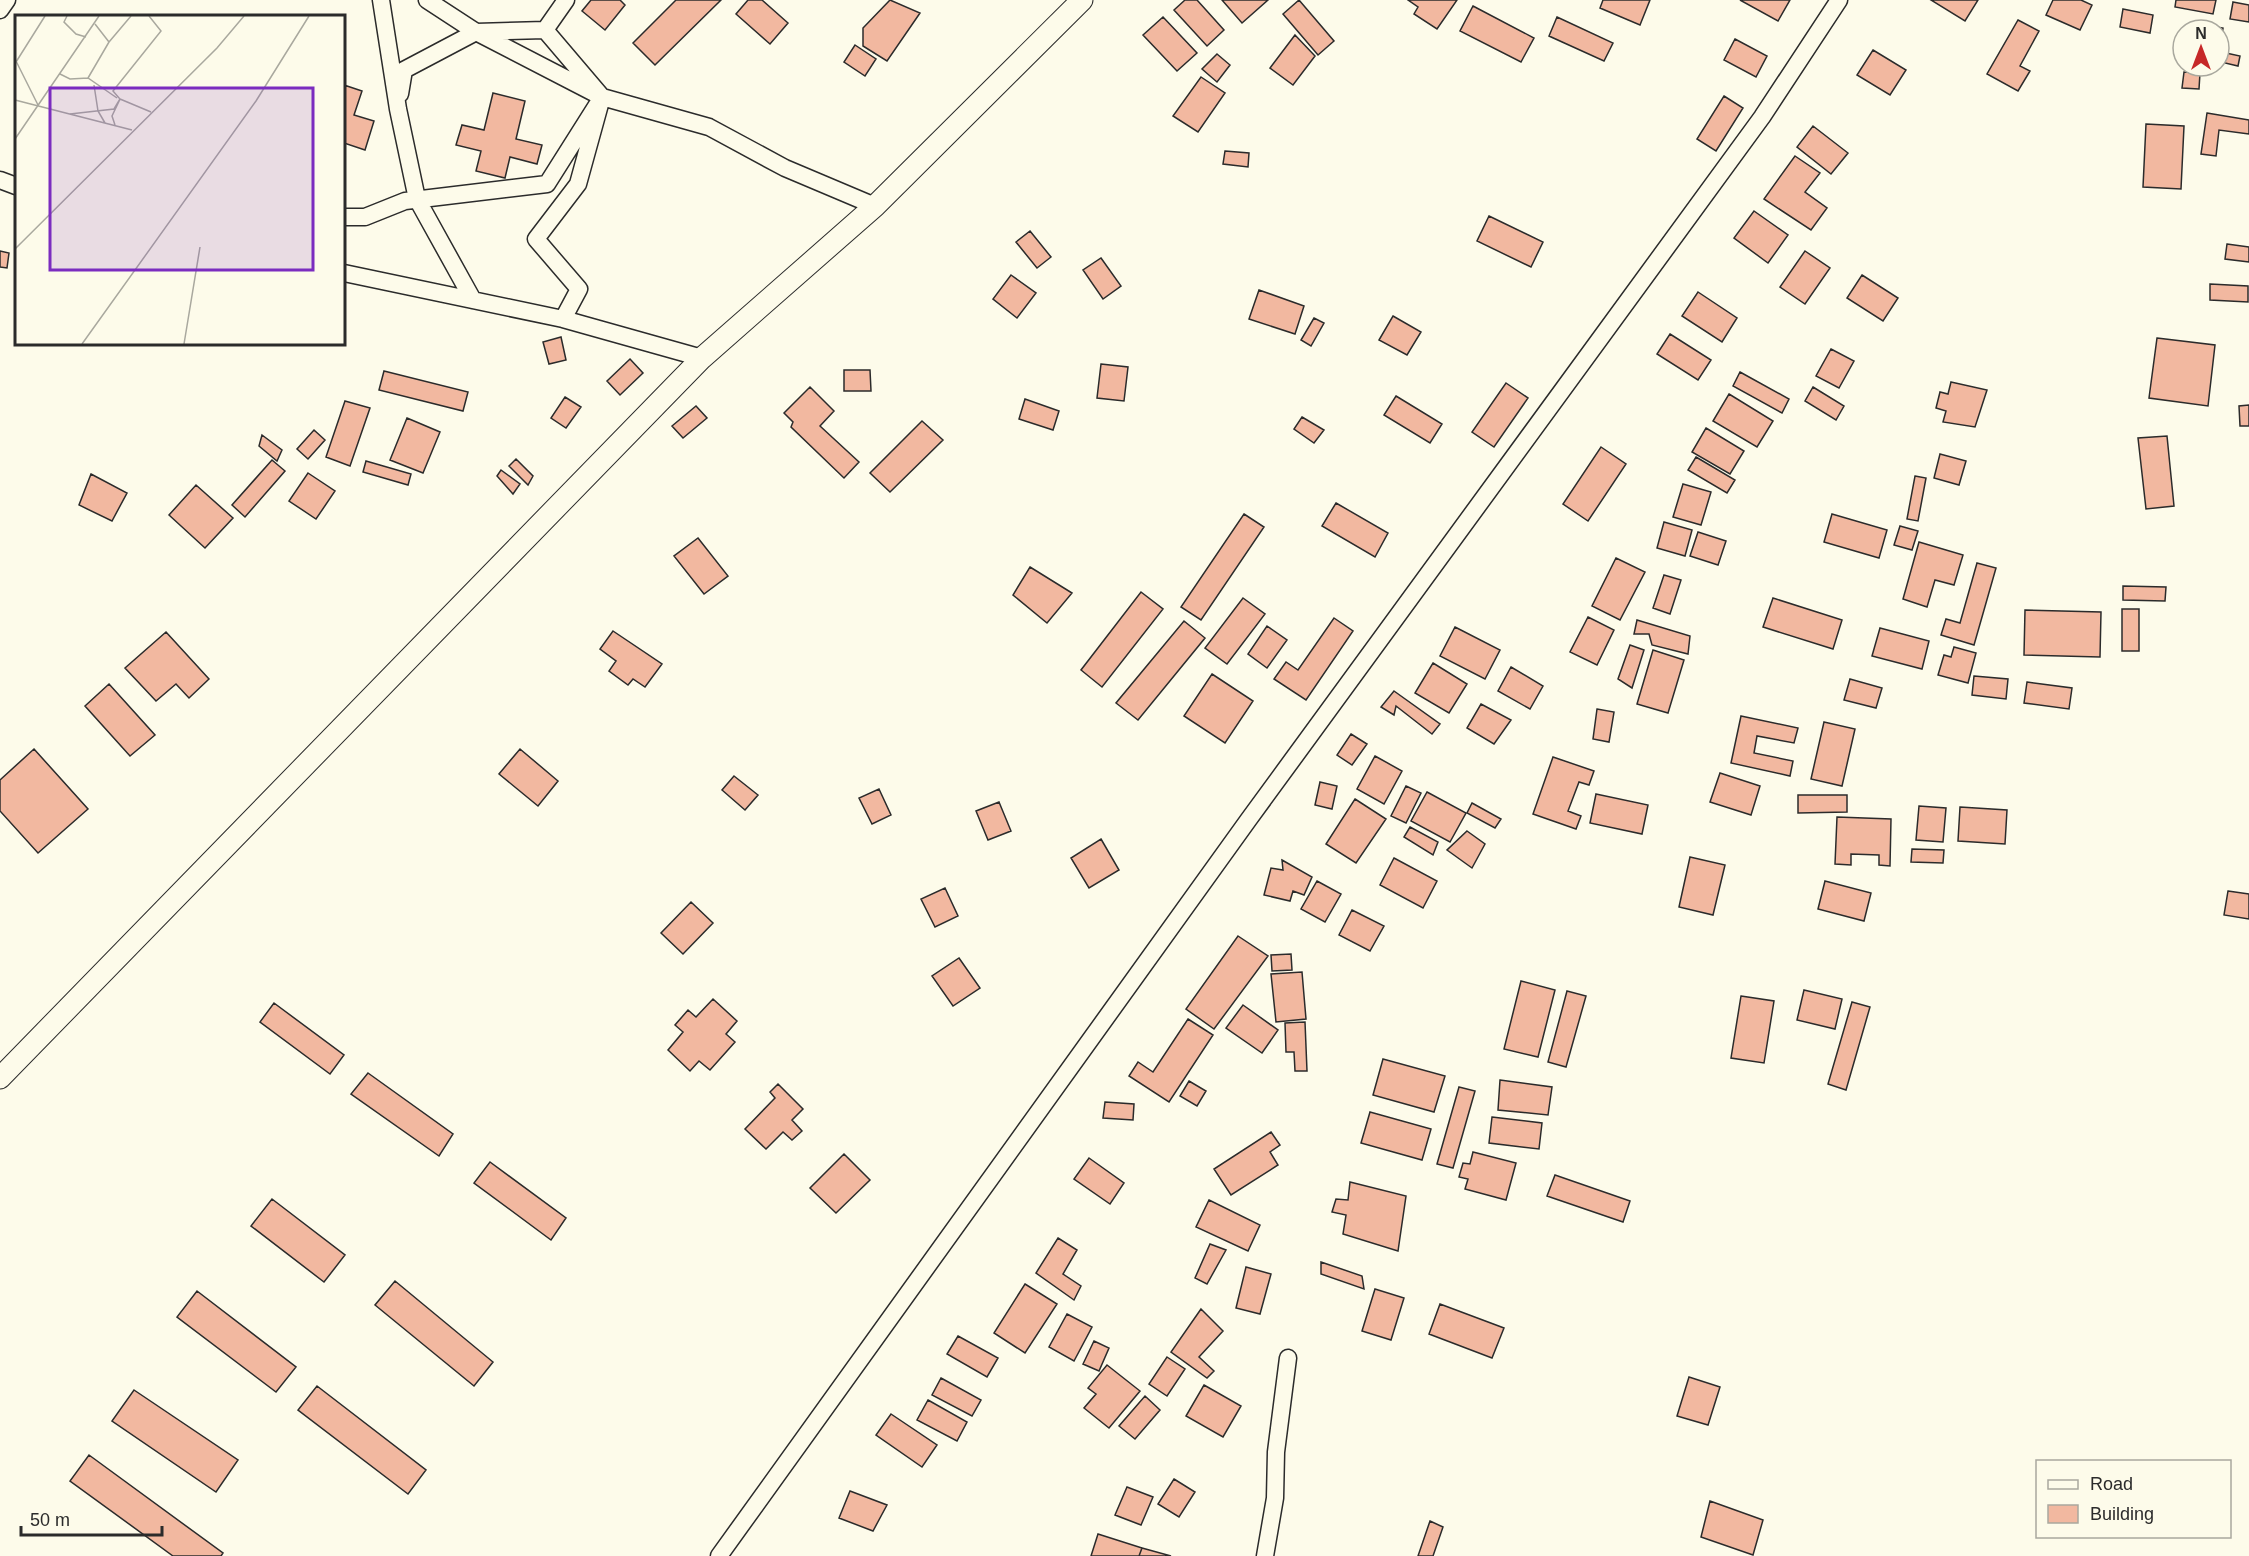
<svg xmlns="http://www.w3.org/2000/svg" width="2249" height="1556" font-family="Arial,sans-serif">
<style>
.building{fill:#f2b8a0;stroke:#2b2b2b;stroke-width:1.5}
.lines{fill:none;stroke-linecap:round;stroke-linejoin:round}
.minor-casing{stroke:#2b2b2b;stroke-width:19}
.tertiary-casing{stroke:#2b2b2b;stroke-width:23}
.minor{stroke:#fdfbea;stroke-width:16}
.tertiary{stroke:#fdfbea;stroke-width:21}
.inset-road{fill:none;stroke:#a9a89e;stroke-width:1.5}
.view{fill:#7b2cbf;fill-opacity:0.15;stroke:#7b2cbf;stroke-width:3}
.inset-edge{fill:none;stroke:#2b2b2b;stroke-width:3}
</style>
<rect width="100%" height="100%" fill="#fdfbea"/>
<path class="building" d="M591 0H620L625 5 605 30 582 11Z
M676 0H721L655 65 633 43Z
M748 0H762L788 23 770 44 736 14Z
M890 0 920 13 887 61 863 46V28Z
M1185 0H1197L1224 30 1207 46 1174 10Z
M1222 0H1268L1242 23Z
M1299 0 1334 41 1318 55 1283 14Z
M1408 0H1457L1437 29 1414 14 1418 7Z
M1603 0H1650L1640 25 1600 8Z
M1740 0H1790L1778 21Z
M1931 0H1978L1965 21Z
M2053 0H2081L2092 5 2080 30 2046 15Z
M2176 0H2216L2213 14 2175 7Z
M2233 2 2249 5V22L2230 19Z
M1473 6 1534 38 1521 62 1460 31Z
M2123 9 2153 15 2150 33 2120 27Z
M1163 17 1197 53 1177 71 1143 35Z
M1557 17 1613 43 1604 61 1549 36Z
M2018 20 2039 31 2020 66 2030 71 2018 91 1987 74Z
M2211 26 2223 28 2220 49 2219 30H2210Z
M1295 35 1315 56 1293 85 1270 68Z
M1735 39 1767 56 1756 77 1724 60Z
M855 45 876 59 865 76 844 62Z
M1873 50 1906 70 1890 95 1857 75Z
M2226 53 2240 56 2238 66 2225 63Z
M1217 54 1230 65 1217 82 1202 69Z
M2184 72 2200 73 2199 89 2182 88Z
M1201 77 1225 93 1198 132 1173 116Z
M344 85 362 91 354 115 374 121 365 150 344 143Z
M493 93 525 101 516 139 542 145 537 164 510 157 505 178 476 171 481 151 456 145 462 125 484 130Z
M1724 96 1743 108 1716 151 1697 139Z
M2207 113 2249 120V134L2219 130 2216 156 2201 154Z
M2146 124 2184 126 2181 189 2143 187Z
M1813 126 1848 153 1831 174 1797 147Z
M1225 151 1249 153 1248 167 1223 164Z
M1795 156 1820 173 1805 192 1827 208 1811 230 1764 199Z
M1754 211 1788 235 1768 263 1734 238Z
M1489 216 1543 242 1531 267 1477 241Z
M1030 231 1051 257 1037 268 1016 242Z
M2227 244 2249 247V262L2225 259Z
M0 251 9 253 7 268 0 267Z
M1805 251 1830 268 1805 304 1780 287Z
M1101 258 1121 286 1103 299 1083 270Z
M1011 275 1036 293 1017 318 993 299Z
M1862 275 1898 298 1883 321 1847 298Z
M2210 284 2248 286V302L2210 300Z
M1259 290 1304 306 1295 334 1249 319Z
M1698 292 1737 318 1722 342 1682 316Z
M1393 316 1421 332 1407 355 1379 340Z
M1314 318 1324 323 1311 346 1301 340Z
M1670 334 1711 360 1698 380 1657 354Z
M561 337 566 360 549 364 543 342Z
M2157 338 2215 345 2208 406 2149 398Z
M1831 349 1854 361 1839 388 1816 376Z
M630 359 643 373 620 395 607 381Z
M1101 364 1128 367 1124 401 1097 398Z
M844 370H870L871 391H844Z
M384 371 468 392 463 411 379 390Z
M1740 372 1789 399 1782 413 1733 386Z
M1951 382 1987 390 1975 427 1943 422 1946 411 1936 408 1940 392 1948 394Z
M1506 383 1528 398 1494 447 1472 432Z
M810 387 834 411 820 426 859 462 844 478 791 427 793 422 784 413Z
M1813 387 1844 406 1836 420 1805 401Z
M1729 394 1773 421 1757 447 1713 421Z
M1396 396 1442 424 1430 443 1384 415Z
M565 397 581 407 566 428 551 418Z
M1025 399 1059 411 1053 430 1019 419Z
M345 401 370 408 350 466 326 457Z
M2249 405V426H2240L2239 406Z
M696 406 707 418 683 438 672 426Z
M1302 417 1324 430 1314 443 1294 429Z
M407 418 440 432 423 473 390 460Z
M922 421 943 440 890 492 870 473Z
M1706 428 1744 451 1730 474 1692 452Z
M314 430 325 440 308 459 297 449Z
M262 435 282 450 277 461 259 446Z
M2167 436 2174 506 2146 509 2138 438Z
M1601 447 1626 464 1588 521 1563 504Z
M1940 454 1966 461 1959 485 1934 478Z
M1696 457 1735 480 1727 493 1688 470Z
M516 459 533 476 528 485 509 466Z
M272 460 285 471 245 517 232 505Z
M366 461 411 474 408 485 363 472Z
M501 470 520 484 513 494 497 476Z
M308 473 335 491 316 519 289 501Z
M91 474 127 493 112 521 79 505Z
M1915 476 1926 478 1918 521 1907 519Z
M1683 484 1711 492 1701 525 1673 517Z
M196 485 233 518 205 548 169 515Z
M1336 503 1388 533 1375 557 1322 526Z
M1244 514 1264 527 1201 620 1181 607Z
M1832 514 1887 530 1879 558 1824 542Z
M1664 522 1692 530 1685 556 1657 548Z
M1900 526 1918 531 1912 550 1894 545Z
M1698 532 1726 541 1718 565 1690 556Z
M698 538 728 576 704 594 674 556Z
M1919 542 1963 555 1954 585 1935 580 1927 607 1903 599Z
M1616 558 1645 572 1620 620 1592 606Z
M1977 563 1996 568 1974 645 1941 635 1946 619 1960 623Z
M1030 567 1072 593 1047 623 1013 595Z
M1664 575 1681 580 1670 614 1653 608Z
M2123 586 2166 587 2165 601 2123 600Z
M1141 592 1163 609 1102 687 1081 670Z
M1243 598 1265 614 1227 664 1205 648Z
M1773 598 1842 620 1833 649 1763 627Z
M2122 609H2139V651H2122Z
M2025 610 2101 612 2100 657 2024 655Z
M1588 617 1614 630 1597 665 1570 652Z
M1334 618 1353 631 1306 700 1274 679 1286 662 1298 670Z
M1637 620 1690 636 1688 654 1652 645 1649 634H1634Z
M1184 621 1205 638 1138 720 1116 703Z
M1267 626 1287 640 1267 668 1248 654Z
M1455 627 1500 650 1485 679 1440 656Z
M1880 628 1929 641 1922 669 1872 656Z
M613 631 662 664 645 687 633 679 628 685 609 671 616 661 600 649Z
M166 632 209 679 189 698 176 684 156 701 125 668Z
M1630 645 1644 650 1632 688 1618 679Z
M1954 647 1976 653 1968 683 1938 675 1944 655 1951 657Z
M1653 650 1684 660 1668 713 1637 704Z
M1433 663 1467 684 1449 713 1415 693Z
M1511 667 1543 686 1530 709 1498 691Z
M1212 674 1253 701 1225 743 1184 716Z
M1974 676 2008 679 2006 699 1972 695Z
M1850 679 1882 688 1876 708 1844 700Z
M2027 682 2072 688 2069 709 2024 703Z
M109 684 155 735 130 756 85 706Z
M1394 691 1440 724 1432 734 1396 706 1394 715 1381 707Z
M1481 704 1511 720 1494 744 1467 728Z
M1597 709 1614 712 1609 742 1593 739Z
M1741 716 1798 728 1794 743 1757 736 1754 753 1793 761 1790 776 1731 763Z
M1824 722 1855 729 1842 786 1811 779Z
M1351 734 1367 744 1352 765 1337 755Z
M34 749 88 809 38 853 0 811V780Z
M520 749 558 781 538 806 499 774Z
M1375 756 1402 771 1384 804 1357 789Z
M1553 757 1594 771 1589 785 1579 782 1568 811 1581 816 1576 829 1533 814Z
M1720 773 1760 786 1751 815 1710 802Z
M734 776 758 795 745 810 722 790Z
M1320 782 1337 786 1332 809 1315 805Z
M1406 786 1421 793 1406 823 1391 816Z
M879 789 891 815 872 824 859 798Z
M1427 792 1466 813 1450 842 1411 821Z
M1596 794 1648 805 1642 834 1590 823Z
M1798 795H1847V812L1798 813Z
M1355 799 1386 819 1356 863 1326 844Z
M999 802 1011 831 988 840 976 811Z
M1472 803 1501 819 1495 828 1467 813Z
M1919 806 1946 808 1943 842 1916 840Z
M1960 807 2007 810 2005 844 1958 841Z
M1837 817 1891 819 1890 866 1879 865V855L1851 854V865L1835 864Z
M1410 827 1438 842 1433 855 1404 837Z
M1467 831 1485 844 1472 868 1447 850Z
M1101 839 1119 870 1089 888 1071 858Z
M1912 849 1944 850 1943 863 1911 862Z
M1690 857 1725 865 1713 915 1679 907Z
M1394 858 1437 881 1423 908 1380 885Z
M1282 860 1312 877 1304 895 1293 891 1290 901 1264 895 1271 868 1283 870Z
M1317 881 1341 894 1325 922 1301 909Z
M1825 881 1871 893 1864 921 1818 909Z
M945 888 958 916 935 927 921 899Z
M2228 891 2249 894V919L2224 915Z
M691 902 713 923 683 954 661 933Z
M1352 910 1384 926 1370 951 1339 935Z
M1238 936 1268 956 1214 1029 1186 1009Z
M1291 954 1292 970 1272 971 1271 955Z
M959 958 980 988 953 1006 932 976Z
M1302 972 1306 1019 1276 1022 1271 974Z
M1521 981 1555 990 1538 1057 1504 1049Z
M1804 990 1842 999 1835 1029 1797 1020Z
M1567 991 1586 996 1566 1067 1548 1062Z
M1741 996 1774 1001 1764 1063 1731 1058Z
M713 999 737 1021 726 1034 735 1042 710 1070 699 1061 690 1071 668 1050 683 1032 675 1025 688 1010 696 1017Z
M1852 1002 1870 1007 1846 1090 1828 1084Z
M274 1003 344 1055 330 1074 260 1022Z
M1243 1005 1278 1030 1262 1053 1226 1028Z
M1188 1019 1213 1035 1169 1102 1129 1076 1138 1062 1153 1072Z
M1305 1022 1307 1071H1295L1294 1052H1286L1285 1023Z
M1383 1059 1445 1076 1434 1112 1373 1095Z
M368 1073 453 1134 439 1156 351 1094Z
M1500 1080 1552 1087 1548 1115 1498 1110Z
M1189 1081 1206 1091 1197 1106 1180 1096Z
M778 1084 803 1109 792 1120 802 1131 792 1140 783 1132 766 1149 745 1129 775 1098 770 1092Z
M1459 1087 1475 1091 1453 1168 1437 1164Z
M1105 1102 1134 1104 1133 1120 1103 1118Z
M1370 1112 1431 1129 1422 1160 1361 1143Z
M1492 1117 1542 1123 1539 1149 1489 1143Z
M1271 1132 1280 1145 1270 1152 1278 1165 1231 1195 1214 1169Z
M1473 1152 1516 1163 1506 1200 1465 1189 1468 1179 1459 1177 1463 1163 1470 1164Z
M844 1154 870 1180 836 1213 810 1188Z
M1089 1158 1124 1183 1110 1204 1074 1179Z
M490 1162 566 1218 551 1240 474 1183Z
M1555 1175 1630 1201 1623 1222 1547 1196Z
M1350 1182 1406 1196 1398 1251 1343 1234 1346 1215 1332 1212 1336 1199 1348 1200Z
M272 1199 345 1255 324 1282 251 1226Z
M1209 1200 1260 1225 1248 1251 1196 1227Z
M1058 1238 1077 1250 1063 1274 1081 1286 1074 1300 1036 1273Z
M1210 1244 1226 1250 1207 1284 1195 1278Z
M1321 1262 1362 1276 1364 1289 1321 1274Z
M1246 1267 1271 1274 1260 1314 1236 1308Z
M395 1281 493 1362 474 1386 375 1305Z
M1025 1284 1057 1304 1025 1353 994 1333Z
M1375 1289 1404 1298 1391 1340 1362 1331Z
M197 1291 296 1367 276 1392 177 1317Z
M1440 1304 1504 1328 1492 1358 1429 1334Z
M1201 1309 1223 1331 1199 1357 1214 1371 1207 1378 1171 1352Z
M1067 1314 1092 1327 1074 1361 1049 1347Z
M958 1336 998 1358 987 1377 947 1354Z
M1094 1341 1109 1348 1099 1371 1083 1364Z
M1167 1357 1185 1369 1167 1396 1149 1384Z
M1107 1365 1140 1391 1109 1428 1084 1408 1096 1394 1088 1388Z
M1689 1377 1720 1387 1708 1425 1677 1416Z
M941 1378 981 1400 972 1416 932 1395Z
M1204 1385 1241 1406 1223 1437 1186 1416Z
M317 1386 426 1470 408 1494 298 1410Z
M134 1390 238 1460 216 1492 112 1421Z
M1145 1396 1160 1410 1135 1439 1119 1426Z
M928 1400 967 1422 957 1441 917 1420Z
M891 1414 937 1445 922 1467 876 1435Z
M89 1455 223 1553 221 1556H173L70 1481Z
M1174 1479 1195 1492 1179 1517 1158 1504Z
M1127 1487 1153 1497 1141 1525 1115 1515Z
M850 1491 887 1505 873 1531 839 1518Z
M1710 1501 1763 1520 1753 1555 1701 1537Z
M1430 1521 1443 1527 1433 1556H1418Z
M1098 1534 1142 1548 1139 1556H1091Z
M1142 1548 1171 1556H1139Z"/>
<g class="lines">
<g class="minor-casing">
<path id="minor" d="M381 0 398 109 417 199 473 300
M427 0 476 32 594 93
M0 10 7 0
M400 94 404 70 476 32 545 30
M0 180 16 186
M344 217H365L405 201 547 184 602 97 709 127 785 168 875 206
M344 273 563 319 702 358
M563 319 579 289 536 239 578 184 602 97 545 30 566 0
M719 1556 1249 819 1762 117 1839 0
M1265 1556 1275 1498 1276 1452 1288 1358"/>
</g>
<g class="tertiary-casing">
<path id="tertiary" d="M0 1078 702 358 875 206 1082 0"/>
</g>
<use href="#minor" class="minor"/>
<use href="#tertiary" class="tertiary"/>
</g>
<g transform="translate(15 15)">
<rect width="330" height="330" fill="#fdfbea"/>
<path class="inset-road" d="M52 1 49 7 61 19 71 22M80 9 94 27 116 1M1 46 23 90M1 47 30 1M45 59 55 64 73 63 102 83M73 63 94 27M79 70 83 96 90 108M0 85 117 115M55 99 99 94 105 84 136 97M100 110 97 101 105 84 98 76 146 16 134 1M0 124 84 1M0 234 202 33 229 1M67 329 241 86 294 1M169 329 185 232"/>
<path class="view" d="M35 73H298V255H35Z"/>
<rect width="330" height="330" class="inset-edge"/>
</g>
<rect x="2036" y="1460" width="195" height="78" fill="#fdfbea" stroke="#a9a89e" stroke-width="1.5"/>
<rect x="2048" y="1480" width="30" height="9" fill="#fdfbea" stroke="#a9a89e" stroke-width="1.5"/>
<text x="2090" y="1490" font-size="18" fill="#2b2b2b">Road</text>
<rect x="2048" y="1505" width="30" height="18" fill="#f2b8a0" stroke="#a9a89e" stroke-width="1.5"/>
<text x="2090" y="1520" font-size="18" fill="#2b2b2b">Building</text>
<g transform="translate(2201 48)"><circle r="28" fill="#fdfbea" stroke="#a9a89e" stroke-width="1.5"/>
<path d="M0-4.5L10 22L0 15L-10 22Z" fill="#c62828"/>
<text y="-9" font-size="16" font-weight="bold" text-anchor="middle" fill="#2b2b2b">N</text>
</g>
<path d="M21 1526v9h141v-9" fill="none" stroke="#2b2b2b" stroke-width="3"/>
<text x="30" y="1526" font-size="18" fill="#2b2b2b" stroke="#fdfbea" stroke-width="4.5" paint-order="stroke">50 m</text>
</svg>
